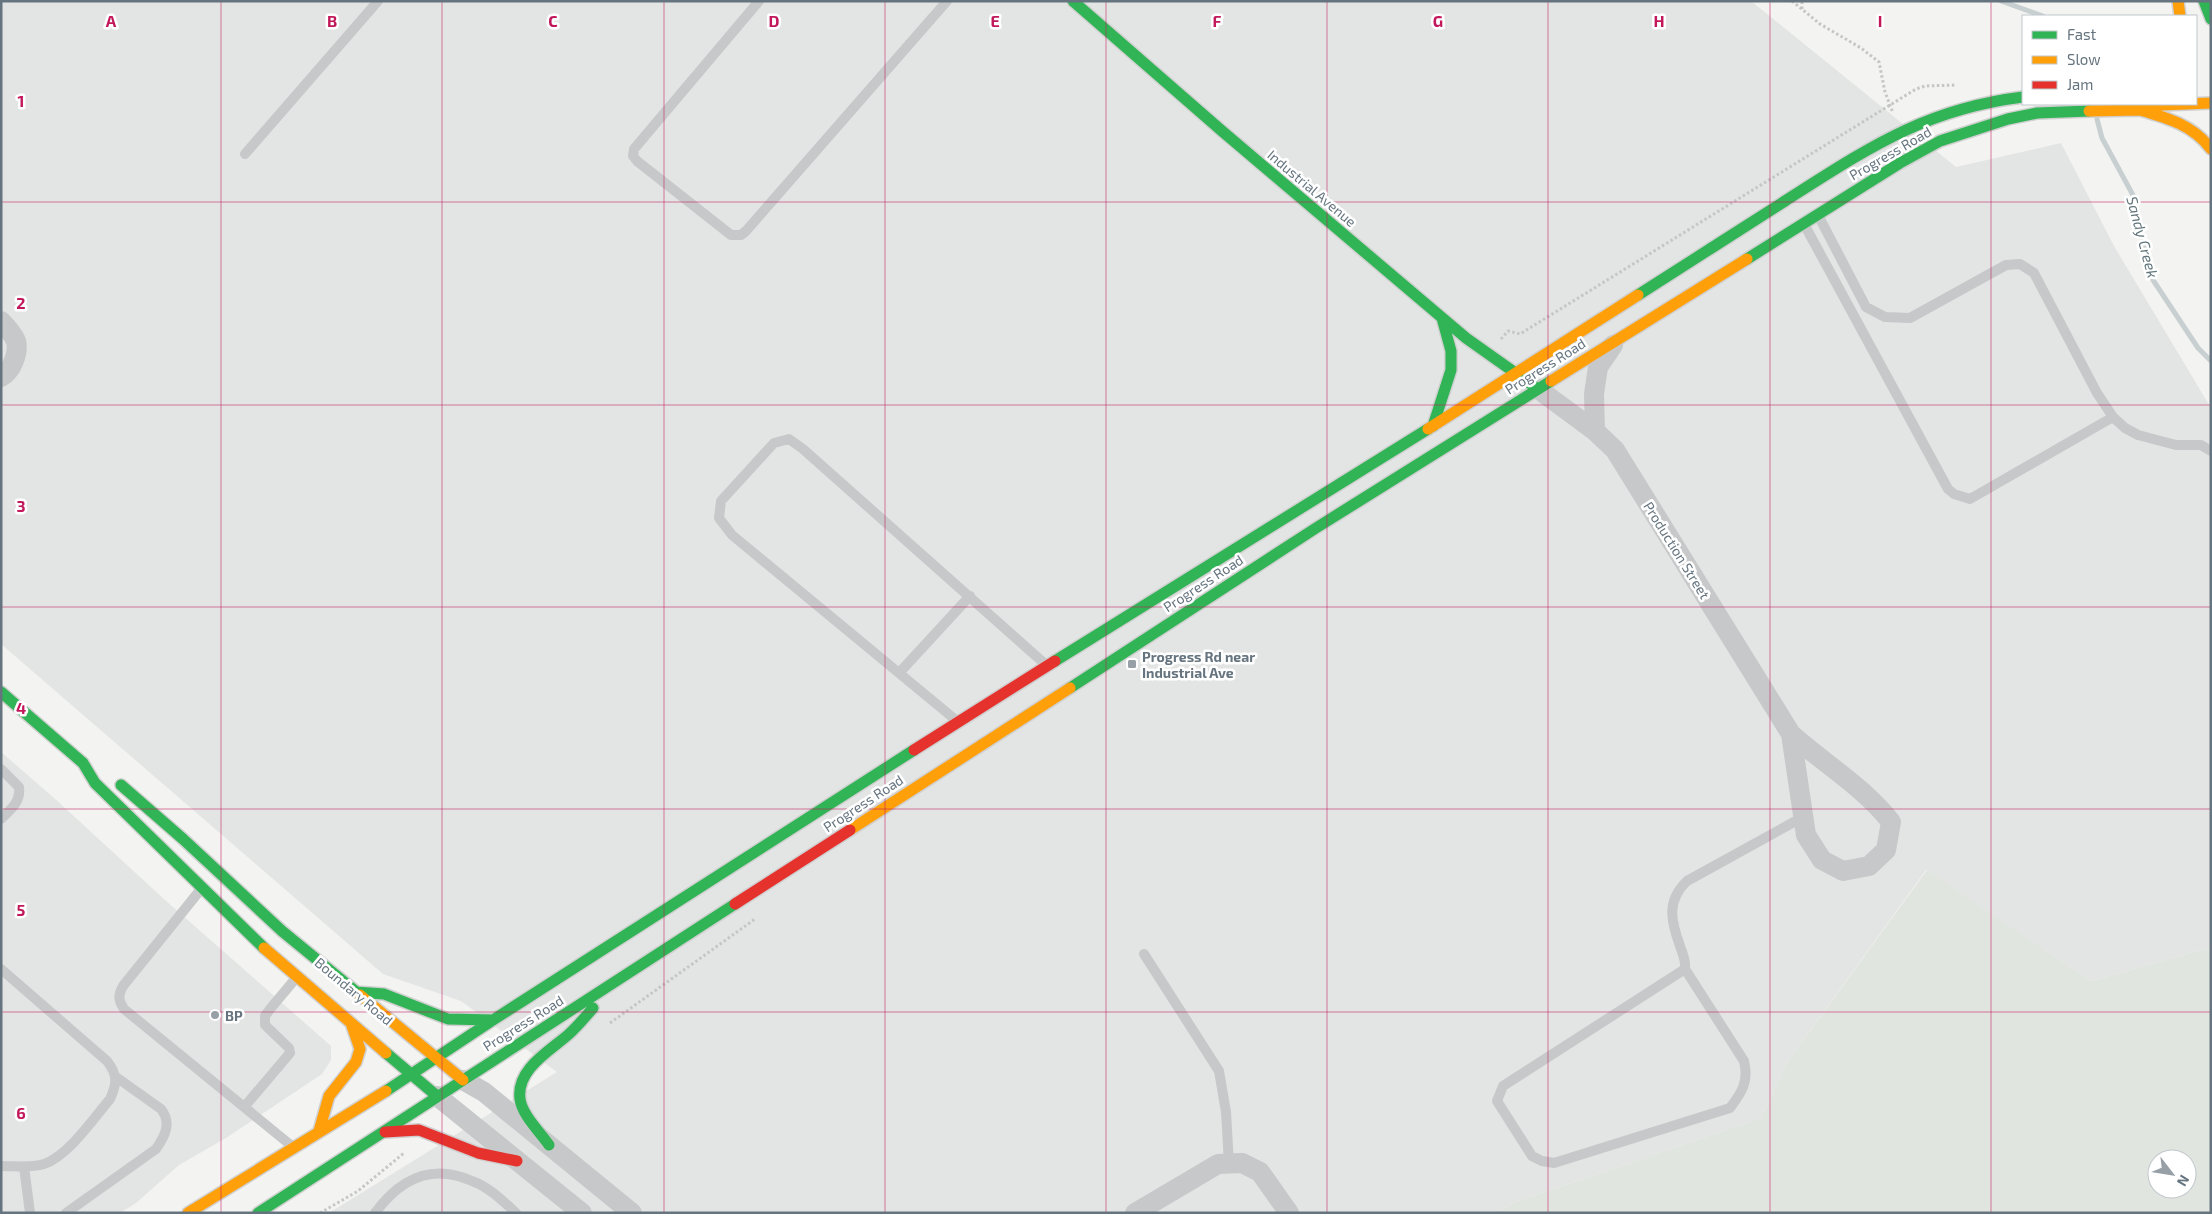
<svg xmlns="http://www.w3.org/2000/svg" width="2212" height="1214" font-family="'Exo 2',sans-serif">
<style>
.built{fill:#e3e5e4}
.green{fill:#e1e5df;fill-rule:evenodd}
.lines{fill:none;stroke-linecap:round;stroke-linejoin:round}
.stream{stroke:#c7cfd1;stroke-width:5}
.fast-casing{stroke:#d0d0d0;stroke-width:14}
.slow-casing{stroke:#d0d0d0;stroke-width:14}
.jam-casing{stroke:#d0d0d0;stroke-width:14}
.path{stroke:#c5c6c6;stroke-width:3;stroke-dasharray:2.5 2.5;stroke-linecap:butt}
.lane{stroke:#c7c8c9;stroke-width:10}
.street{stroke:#c7c8c9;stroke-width:20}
.fast{stroke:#30b455;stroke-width:11}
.slow{stroke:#ff9f0a;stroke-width:11}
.jam{stroke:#e5322d;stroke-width:11}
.grid{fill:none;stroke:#c2185b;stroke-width:1;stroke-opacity:0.55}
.poi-dot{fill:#97a0a7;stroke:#fff;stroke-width:2}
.labels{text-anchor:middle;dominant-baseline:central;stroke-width:5;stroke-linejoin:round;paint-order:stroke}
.street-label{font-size:14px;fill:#65747f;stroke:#fff}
.poi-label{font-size:14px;font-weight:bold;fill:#65747f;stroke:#fff;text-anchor:start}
.water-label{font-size:15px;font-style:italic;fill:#61767c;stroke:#fff}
.grid-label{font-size:16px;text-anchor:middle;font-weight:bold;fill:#c2185b;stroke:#fff;stroke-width:5;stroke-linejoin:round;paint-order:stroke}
</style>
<rect width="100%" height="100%" fill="#f3f3f1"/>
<path class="built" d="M1 1H1751L1956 167 2061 143 2114 246 2211 408V947L2091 981 1926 870 1788 1061 1761 1118 1515 1202 1494 1213H329L557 1072 461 1001 383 974 1 644Z
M1 752 53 797 165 900 331 1046V1060L322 1074 226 1138 179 1165 136 1203 120 1213H1Z"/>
<path class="green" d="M1927 870 2091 981 2211 947V1213H1494L1515 1202 1761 1118 1788 1061ZM2157 1159H2187V1189H2157Z"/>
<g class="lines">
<path class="stream" d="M2001 1 2043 16
M2097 119 2102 138 2134 197 2153 280 2198 348 2211 361"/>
<g class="fast-casing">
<path id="fast" d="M1073 1 1222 131 1466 338 1535 387
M2204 1 2211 19
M1747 259 1900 163 1940 141 2008 119 2037 113 2089 111
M1638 295C1687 264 1736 232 1785 201 1867 149 1924 109 2023 97
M1433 426 1451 370V351L1442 318
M1055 661 1428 429
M1070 688 1316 528 1551 381
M1 692 83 763 95 783 264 948
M121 785 183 839 282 931 360 995
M355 992 384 994 448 1019 493 1020
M386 1053 437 1096
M386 1091 493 1020 914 750
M549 1145C540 1132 522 1115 520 1099 516 1069 550 1051 569 1034 578 1026 585 1017 593 1008
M258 1213 735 904"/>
</g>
<g class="slow-casing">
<path id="slow" d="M2178 1 2180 16
M2140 110C2168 118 2193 125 2211 149
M2089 111 2140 110 2162 105 2211 103
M1551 381 1747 259
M1428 429 1638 295
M850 830 1070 688
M264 948 386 1053
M360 995 463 1080
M319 1131 329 1096 356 1062 360 1049 352 1026
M188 1213 386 1091"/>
</g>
<g class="jam-casing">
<path id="jam" d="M914 750 1055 661
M735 904 850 830
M385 1132 419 1130 478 1153 517 1161"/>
</g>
<path class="path" d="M1792 1 1820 24 1861 48 1879 62 1885 92 1893 113
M1802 9V1
M1501 339 1508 331 1520 334 1916 89 1925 86 1956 85
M610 1023 755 919
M320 1213 358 1191 404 1153"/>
<path class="lane" d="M759 1 634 149 633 156 637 161 731 235H741L746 231 947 1
M245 154 378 1
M1818 215 1866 307 1885 317 1910 318 2006 265 2020 264 2034 273 2097 393 2113 417 2125 428 2138 435 2176 445H2201L2211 451
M1804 224 1948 489 1954 494 1970 499 2113 417
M900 672 970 596
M957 721 732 535 719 518 721 501 774 443 789 439 803 449 1045 664
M1 769 19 787C21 802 11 809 1 819
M201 889 123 986C118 995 118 1000 124 1009L293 1147
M1144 954 1219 1071 1226 1112 1229 1164
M1 969 107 1061C118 1075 117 1084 110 1099 94 1118 68 1156 44 1164 31 1168 15 1166 1 1166
M1685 969 1503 1086 1497 1101 1532 1156 1542 1161 1554 1163 1730 1108C1742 1092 1749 1082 1744 1061L1685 969C1686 960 1683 955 1680 946 1671 921 1666 901 1687 881L1803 817
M245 1106 290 1053 289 1048 265 1025V1016L270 1009 296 978
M24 1167 30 1213
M66 1213 156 1149C165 1136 172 1123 161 1109L116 1077
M375 1213C400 1179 431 1163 472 1181 489 1187 503 1201 516 1213"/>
<path class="street" d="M1 321C7 327 13 334 16 341 19 353 12 371 1 377
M1538 389 1595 431 1615 450 1791 734C1823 763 1864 787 1891 822L1886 850 1869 866 1843 871 1822 860 1806 835 1791 734
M1595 431 1594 394 1598 367 1613 345
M463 1080 484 1092 632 1213
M437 1096 582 1213
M1135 1213 1218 1164 1242 1163 1260 1172 1289 1213"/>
<use href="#fast" class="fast"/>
<use href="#slow" class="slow"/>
<use href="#jam" class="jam"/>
</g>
<path class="grid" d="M221 1V1213M442 1V1213M664 1V1213M885 1V1213M1106 1V1213M1327 1V1213M1548 1V1213M1770 1V1213M1991 1V1213M1 202H2211M1 405H2211M1 607H2211M1 809H2211M1 1012H2211"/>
<g class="poi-dot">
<rect x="1127" y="659" width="10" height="10" rx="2.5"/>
<circle cx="215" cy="1015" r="5"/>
</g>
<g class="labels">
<g class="street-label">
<text transform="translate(1890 153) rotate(-30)">Progress Road</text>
<text transform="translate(1312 188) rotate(40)">Industrial Avenue</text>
<text transform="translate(1545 366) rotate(-32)">Progress Road</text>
<text transform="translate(1677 550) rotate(58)">Production Street</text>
<text transform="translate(1203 583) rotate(-33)">Progress Road</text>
<text transform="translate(863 803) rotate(-33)">Progress Road</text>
<text transform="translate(354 991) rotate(40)">Boundary Road</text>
<text transform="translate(523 1023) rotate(-32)">Progress Road</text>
</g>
<g class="poi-label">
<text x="1142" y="656">Progress Rd near<tspan x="1142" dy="16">Industrial Ave</tspan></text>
<text x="225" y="1015">BP</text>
</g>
<g class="water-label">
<text transform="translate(2143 237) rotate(75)">Sandy Creek</text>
</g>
</g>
<g class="grid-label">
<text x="111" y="27">A</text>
<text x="332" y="27">B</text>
<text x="553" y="27">C</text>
<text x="774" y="27">D</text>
<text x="995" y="27">E</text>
<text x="1217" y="27">F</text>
<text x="1438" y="27">G</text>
<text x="1659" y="27">H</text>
<text x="1880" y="27">I</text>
<text x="21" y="107">1</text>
<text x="21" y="309">2</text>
<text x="21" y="512">3</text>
<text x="21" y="714">4</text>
<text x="21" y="916">5</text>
<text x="21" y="1119">6</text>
</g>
<rect width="2212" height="1214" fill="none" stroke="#65747f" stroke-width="5"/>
<rect x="2022" y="15" width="175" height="90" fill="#ffffff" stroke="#c1c7cc"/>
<rect x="2032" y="31" width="25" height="8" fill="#30b455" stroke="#c1c7cc"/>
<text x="2067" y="40" font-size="15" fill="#65747f">Fast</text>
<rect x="2032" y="56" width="25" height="8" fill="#ff9f0a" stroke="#c1c7cc"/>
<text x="2067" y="65" font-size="15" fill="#65747f">Slow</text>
<rect x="2032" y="81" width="25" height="8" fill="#e5322d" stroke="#c1c7cc"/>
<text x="2067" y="90" font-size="15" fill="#65747f">Jam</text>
<g transform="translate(2172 1174) rotate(121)"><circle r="24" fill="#ffffff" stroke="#c1c7cc"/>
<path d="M0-4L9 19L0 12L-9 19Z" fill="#97a0a7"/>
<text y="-8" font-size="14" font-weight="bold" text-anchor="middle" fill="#65747f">N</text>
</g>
</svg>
